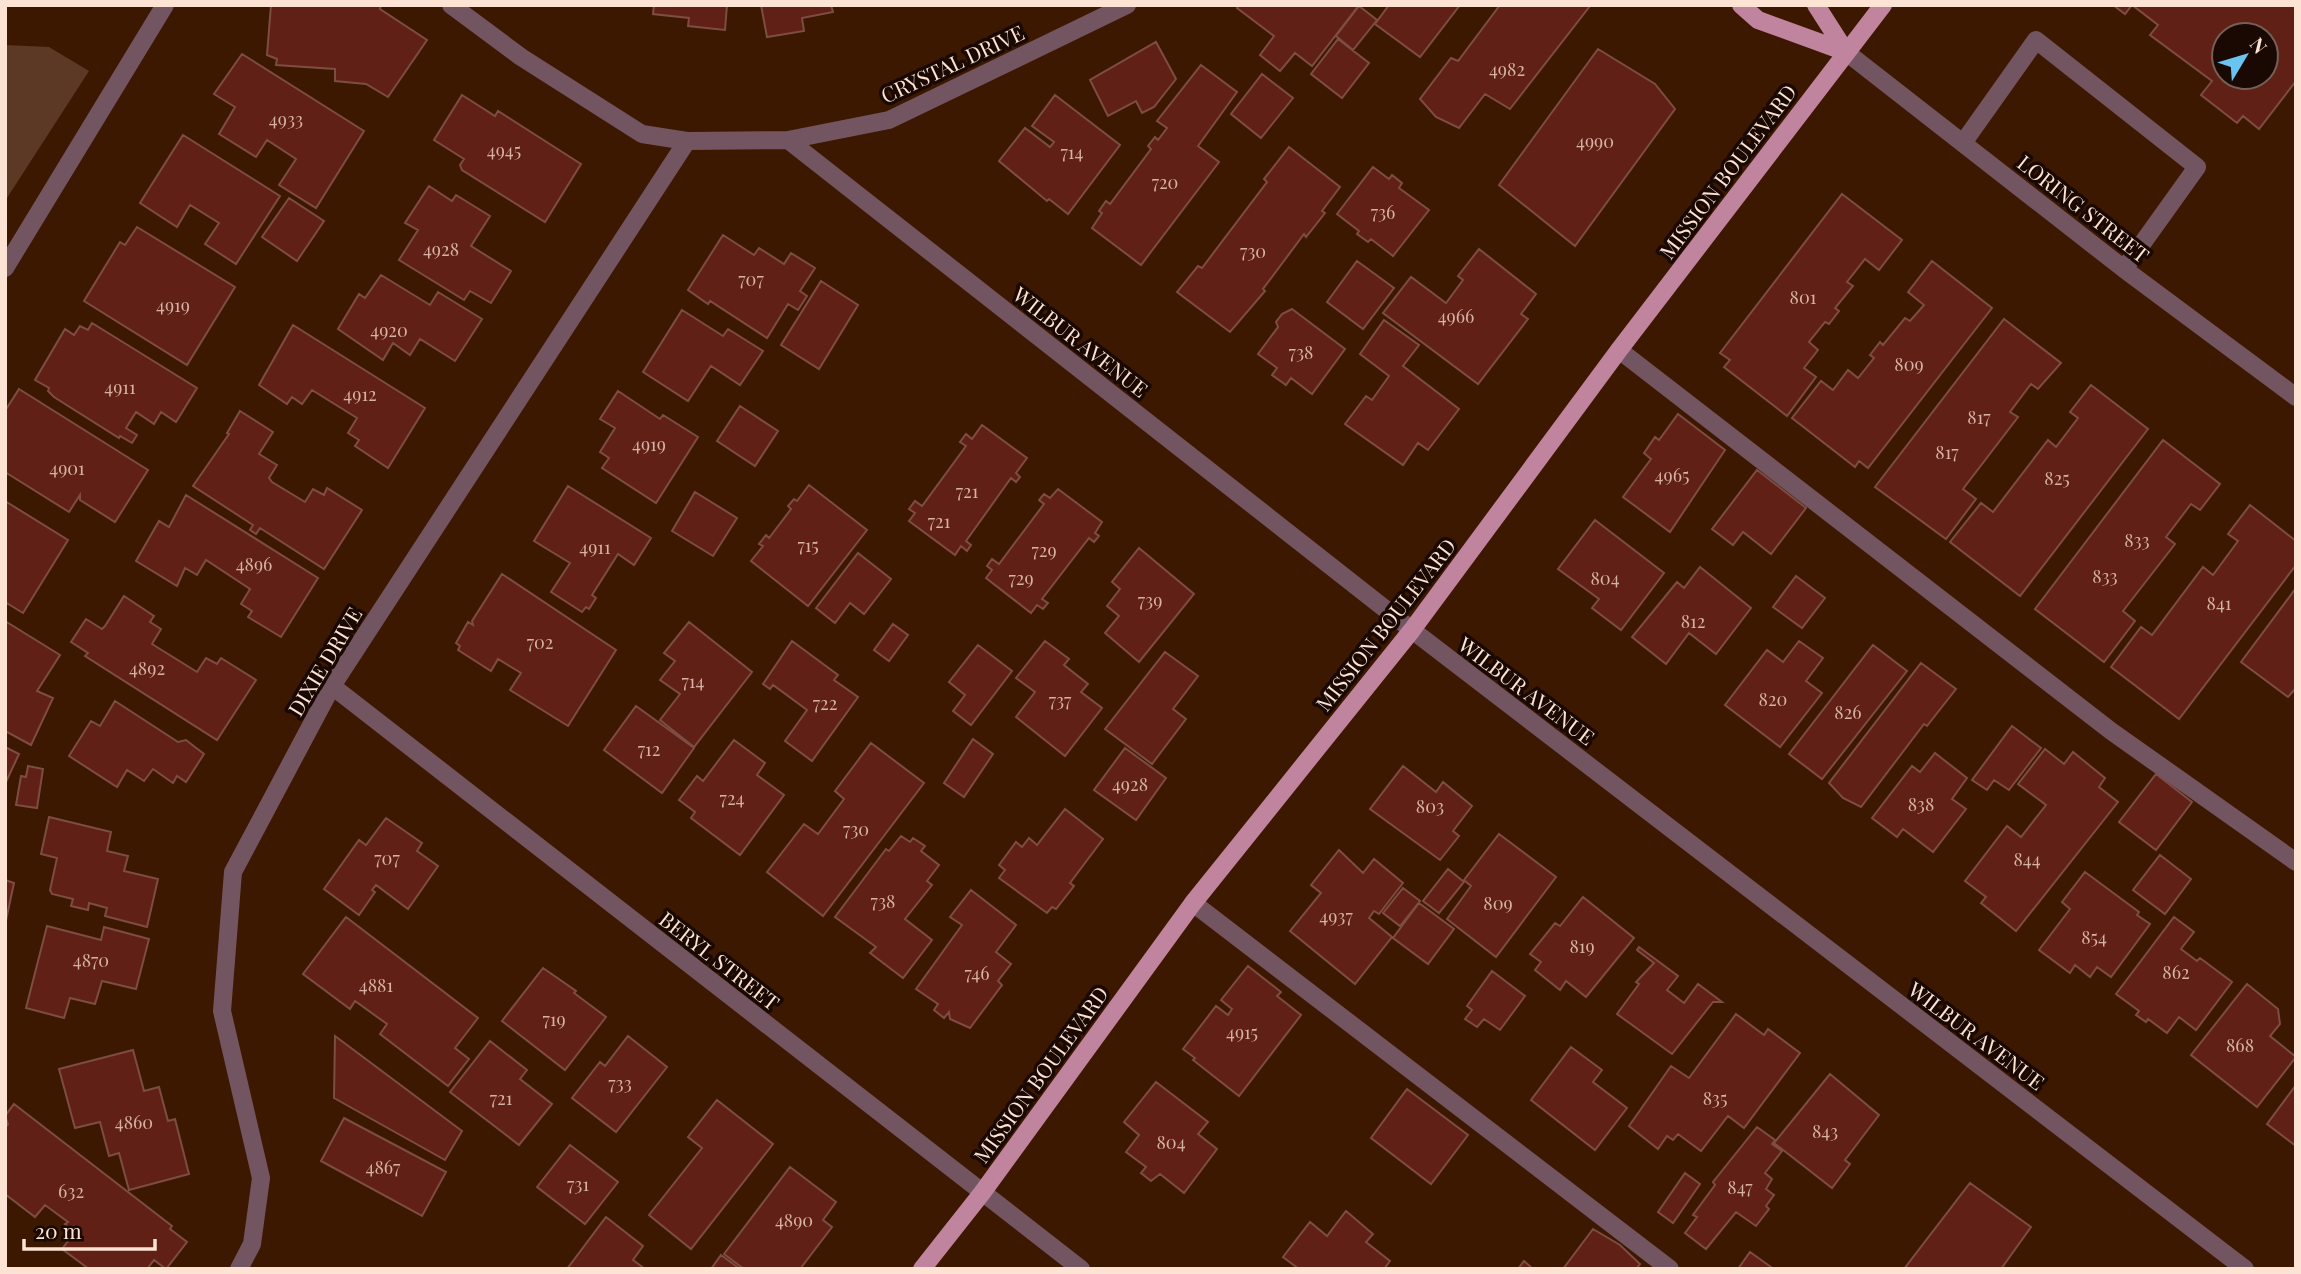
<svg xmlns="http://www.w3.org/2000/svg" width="2301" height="1274" font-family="'Playfair Display',serif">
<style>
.green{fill:#5b3924}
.building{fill:#612015;stroke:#7d4c42;stroke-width:2;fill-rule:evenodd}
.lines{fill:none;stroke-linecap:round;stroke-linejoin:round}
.minor{stroke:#735561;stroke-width:18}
.major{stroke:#c1849e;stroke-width:18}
.labels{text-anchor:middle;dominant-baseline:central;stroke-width:7;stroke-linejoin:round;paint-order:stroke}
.number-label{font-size:18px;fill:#d5b2a4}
.street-label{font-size:21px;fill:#fce3d4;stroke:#190902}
</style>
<rect width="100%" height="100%" fill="#3d1800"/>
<path class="green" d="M5 45 49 47 89 71 5 201Z"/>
<path class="building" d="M271 5H381L380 9 427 40 388 97 366 84 335 81V69L276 65 277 59 267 55Z
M654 5H727L725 30 688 26 689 18 653 14Z
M761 5H831L833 12 802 18 804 31 767 37Z
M1239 5H1359L1312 66 1295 53 1280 71 1260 55 1274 36 1237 8Z
M1389 5H1460L1420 57 1375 24Z
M1500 5 1590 6 1510 109 1485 94 1459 128 1436 117 1420 99 1451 58 1458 61Z
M2113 5H2296V81L2259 129 2243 116 2237 123 2201 95 2212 81 2150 35 2158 25 2132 5 2125 14ZM2224 35H2266V77H2224Z
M1359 6 1377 20 1353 50 1336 36Z
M1338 39 1369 63 1342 98 1311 74Z
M1156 42 1176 79 1154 107 1142 113 1136 101 1108 116 1090 80Z
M1598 49 1655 84 1675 109 1575 246 1499 185Z
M242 54 364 131 316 208 279 185 296 159 267 140 256 157 219 134 235 107 214 94Z
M1201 65 1237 92 1198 146 1219 162 1141 265 1092 228 1102 213 1099 211 1106 201 1110 204 1151 149 1148 146 1155 137 1158 140 1167 128 1157 121Z
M1262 74 1293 98 1261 138 1231 114Z
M462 95 495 116 498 111 581 164 545 222 462 170 460 165 464 159 434 140Z
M1055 95 1120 145 1068 214 1049 199 1047 201 999 161 1025 128 1050 147 1054 142 1032 126Z
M183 135 280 196 236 264 205 244 219 223 190 205 177 227 140 203Z
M1289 147 1340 187 1322 211 1325 213 1306 237 1304 234 1263 289 1265 291 1230 332 1177 292 1198 266 1202 268 1267 182 1264 179Z
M1373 167 1389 179 1392 175 1402 183 1399 188 1429 210 1393 256 1371 239 1368 242 1357 234 1359 231 1337 214Z
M429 186 452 201 456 195 490 216 471 246 511 271 491 303 470 291 464 300 399 260 418 230 405 223Z
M1842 194 1902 240 1879 270 1865 259 1847 282 1853 286 1835 308 1839 311 1829 324 1825 322 1809 342 1818 350 1804 368 1816 377 1787 416 1724 367 1730 360 1720 353Z
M289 198 324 221 297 261 262 237Z
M137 227 235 287 187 365 84 301 120 242 125 245Z
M723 235 754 255 759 248 784 264 791 253 815 268 800 291 807 296 798 310 788 304 767 338 710 301 708 304 688 290Z
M1479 249 1536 294 1521 314 1528 319 1478 384 1383 313 1411 277 1446 303 1463 280 1458 276Z
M1357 261 1394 288 1363 329 1327 302Z
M1932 261 1992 308 1868 468 1859 461 1855 467 1792 418 1821 381 1833 390 1848 370 1858 378 1874 358 1870 355 1880 342 1883 345 1905 318 1910 321 1924 305 1908 292Z
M381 275 430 305 438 292 482 319 455 361 420 339 410 355 393 343 383 360 338 329 359 294 365 298Z
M821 281 858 305 819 369 781 345Z
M1292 309 1345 349 1312 394 1291 378 1286 385 1272 375 1277 368 1258 354 1278 327 1276 322 1282 314Z
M682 310 723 336 728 329 763 351 740 385 711 366 688 401 643 372Z
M2004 319 2061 363 2038 389 2031 384 2010 412 2018 417 1963 489 1976 499 1946 539 1875 487Z
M1384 320 1419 345 1403 366 1459 409 1428 450 1418 443 1403 465 1345 424 1366 396 1372 400 1389 376 1360 354Z
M92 323 197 388 176 422 161 412 154 424 136 412 126 428 137 435 132 443 120 436 119 438 54 397 48 391 49 388 35 380 65 329 74 335 80 326 88 330Z
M293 325 425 408 388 468 355 446 359 440 348 433 357 418 312 390 302 404 292 397 287 404 259 385Z
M2091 385 2148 429 2020 596 1950 542 1981 503 1993 512 2048 440 2056 447 2078 418 2070 412Z
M19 389 148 470 115 522 80 500V495L69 512 5 472V411Z
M618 391 660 419 663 415 698 437 656 503 602 468 609 458 600 452 615 428 600 419Z
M740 406 778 431 755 466 717 441Z
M240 411 273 432 259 454 277 465 269 478 272 482 305 502 313 489 324 495 327 488 362 510 324 569 260 528 256 534 250 530 253 525 193 486 229 434 227 433Z
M1678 414 1725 450 1670 532 1623 497 1651 459 1644 453 1655 437 1659 440Z
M982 425 1027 458 1016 473 1020 477 1016 482 1011 478 966 541 971 545 967 551 961 546 955 555 909 521 915 513 909 509 915 501 922 506 966 446 960 442 966 434 972 439Z
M2163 440 2220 484 2200 510 2191 504 2166 537 2175 544 2123 611 2135 621 2104 662 2035 609Z
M1757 470 1806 508 1771 554 1743 532 1733 545 1712 529Z
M809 485 867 530 808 606 751 561 763 546 759 544 766 535 769 538 791 509 788 506 794 499 797 501Z
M568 486 651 538 634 565 618 554 592 595 596 598 589 609 586 607 582 612 551 592 570 563 534 541Z
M1058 489 1102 522 1095 533 1099 536 1094 542 1089 538 1042 599 1048 603 1043 609 1037 605 1031 613 986 578 992 570 987 566 992 559 999 564 1044 504 1039 500 1044 494 1050 498Z
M695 492 737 518 713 556 672 531Z
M186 495 318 578 281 637 248 617 252 611 241 604 250 589 206 560 197 575 185 568 177 586 136 561 159 521 169 527Z
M5 501 68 540 23 613 5 602Z
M2250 505 2296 541V565L2179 719 2111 667 2141 627 2152 635 2203 567 2213 575 2238 541 2228 534Z
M1595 520 1664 573 1621 630 1592 608 1599 599 1558 569Z
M1139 548 1194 594 1139 662 1105 633 1119 616 1107 606 1120 589 1112 582Z
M858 553 891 579 864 614 850 603 835 623 816 608Z
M1700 567 1751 608 1716 654 1689 633 1666 664 1632 637 1677 582 1684 588Z
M502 574 616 650 568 726 510 690 521 673 498 659 491 671 458 650 460 646 456 643 468 622 473 625 472 621Z
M1796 576 1825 598 1802 628 1773 607Z
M2296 588V688L2288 697 2241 662Z
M124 596 154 616 150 622 161 629 152 644 197 672 206 658 217 664 221 658 256 680 217 740 85 656 88 653 71 642 86 619 102 629 105 626Z
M5 621 60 655 37 691 53 698 31 745 5 731Z
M689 622 752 672 694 747 660 720 680 694 660 680 675 661 664 653Z
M893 624 908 635 889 661 874 650Z
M792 641 838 675 834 680 858 697 812 761 785 741 807 710 773 685 770 689 763 684Z
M1045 641 1069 659 1064 665 1088 684 1081 692 1102 708 1065 756 1016 717 1035 692 1016 678Z
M1799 641 1823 658 1806 681 1822 693 1780 747 1725 705 1767 650 1783 662Z
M978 645 1012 671 971 725 953 711 965 695 949 682Z
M1873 645 1907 671 1822 779 1789 754Z
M1165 652 1198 676 1173 709 1186 719 1152 764 1105 729Z
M1921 663 1956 689 1927 726 1924 724 1861 807 1843 798 1829 783Z
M115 701 178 742 186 740 204 754 186 782 177 776 173 783 153 769 144 781 127 770 117 787 69 756 91 721 100 726Z
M636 706 694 748 662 793 604 750Z
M2012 726 2041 748 2009 790 1994 780 1987 790 1972 780Z
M973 739 993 754 964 797 944 783Z
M734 740 765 763 757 775 784 795 740 855 691 818 695 812 679 800 697 776 703 781Z
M871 743 924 783 823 916 767 872 804 824 818 834 844 799 835 791Z
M5 747 19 754 5 784Z
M1125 748 1166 778 1136 820 1094 790Z
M2045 749 2064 764 2073 752 2105 778 2099 787 2118 802 2016 931 1981 903 1986 897 1965 881 2007 826 2021 837 2046 805 2018 784Z
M1935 753 1967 778 1952 799 1966 809 1933 852 1903 829 1897 837 1872 818 1912 766 1920 772Z
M28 766 43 769 37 808 16 805 21 776 26 777Z
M1403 766 1436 792 1443 782 1472 806 1453 831 1459 836 1440 860 1370 809Z
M2156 774 2192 802 2156 850 2119 822Z
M1065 809 1103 839 1070 883 1074 886 1056 909 1052 907 1047 913 999 878 1005 870 999 865 1016 842 1022 847 1029 838 1037 845Z
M49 817 111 832 107 851 128 856 124 871 158 879 147 927 105 916 107 908 89 903 88 910 71 906 73 899 52 894 50 890 57 858 41 854Z
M386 818 422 843 417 851 438 866 408 909 376 885 372 890 375 892 359 915 324 889 359 840 366 845Z
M1499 834 1556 877 1496 957 1447 919 1471 886 1464 880Z
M901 836 910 842 913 838 925 846 921 851 939 865 927 881 932 885 905 919 932 940 903 978 870 953 876 947 835 917 886 849 889 851Z
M1339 850 1363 873 1374 859 1403 883 1379 914 1374 911 1369 918 1392 937 1355 984 1290 931 1321 893 1311 885Z
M2160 855 2191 879 2165 914 2133 890Z
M1448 869 1464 882 1439 913 1423 901Z
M2085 872 2139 912 2137 915 2150 924 2111 977 2097 967 2090 977 2075 965 2070 973 2039 950 2070 909 2062 902Z
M5 880 14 883 5 925Z
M1403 888 1420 901 1400 926 1383 913Z
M971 890 1016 925 996 952 1011 964 998 981 1002 985 970 1028 950 1019 949 1012 944 1018 934 1010 938 1004 916 989 962 925 950 917Z
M1583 897 1634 938 1586 997 1566 981 1560 990 1535 970 1541 962 1530 954 1555 923 1560 926Z
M1419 903 1454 929 1428 964 1393 938Z
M346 917 478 1018 455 1048 469 1059 448 1086 380 1034 387 1024 355 1001 350 1009 303 974Z
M2174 917 2194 932 2181 949 2197 961 2200 958 2232 982 2196 1030 2179 1017 2167 1033 2148 1019 2146 1022 2136 1015 2139 1011 2116 994Z
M47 926 101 940 104 927 149 939 136 989 102 981 95 1004 70 998 64 1018 26 1008Z
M1639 947 1678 976 1667 990 1684 1003 1698 984 1722 1002H1713L1672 1054 1617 1014 1639 984 1636 982 1654 963 1637 950Z
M1248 966 1281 992 1277 996 1301 1015 1239 1096 1193 1060 1195 1058 1183 1049 1216 1006 1228 1015 1232 1009 1221 1000Z
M543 968 576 991 574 993 606 1017 565 1070 502 1021Z
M1492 971 1525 996 1500 1030 1484 1019 1477 1027 1465 1019 1472 1010 1467 1006Z
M2247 984 2278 1009 2280 1024 2270 1036 2296 1057 2257 1107 2191 1055Z
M1736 1014 1764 1035 1768 1029 1800 1053 1744 1128 1728 1116 1701 1151 1678 1134 1673 1140 1667 1136 1658 1149 1629 1126 1671 1066 1689 1078Z
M335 1036 462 1131 445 1160 334 1098Z
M628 1036 667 1067 616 1132 572 1098 600 1062 605 1066Z
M490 1041 527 1070 520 1079 552 1104 519 1145 450 1092Z
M1571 1047 1602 1070 1593 1082 1627 1108 1595 1150 1531 1100Z
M133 1050 144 1091 159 1087 168 1121 175 1119 189 1174 129 1190 119 1153 109 1156 100 1122 75 1128 59 1069Z
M1830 1074 1879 1115 1845 1160 1850 1164 1832 1188 1774 1143Z
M1156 1082 1208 1122 1198 1134 1217 1149 1184 1193 1160 1174 1151 1181 1141 1173 1146 1167 1126 1152 1139 1135 1124 1122Z
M2296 1085V1146L2267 1124Z
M1407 1089 1468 1135 1431 1184 1371 1138Z
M717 1100 773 1144 691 1249 649 1215 702 1148 688 1137Z
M14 1104 172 1226 170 1229 187 1242 166 1269 154 1260 147 1269H89L62 1249 75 1232 65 1224 68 1222 45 1205 35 1217 5 1194V1128L8 1124 5 1116Z
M344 1118 446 1172 422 1216 321 1161Z
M1757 1127 1775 1140 1772 1144 1782 1151 1765 1173 1772 1179 1766 1189 1774 1195 1766 1206 1769 1209 1756 1226 1736 1212 1706 1249 1685 1233 1697 1217 1693 1215 1715 1185 1713 1182Z
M570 1145 618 1182 585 1224 537 1187Z
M790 1167 836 1202 823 1220 832 1227 800 1269H744L724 1254Z
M1685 1173 1700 1184 1673 1223 1658 1212Z
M1970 1183 2031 1227 2001 1269H1904Z
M1346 1211 1373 1234 1366 1242 1390 1261 1384 1269H1299L1283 1257 1310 1222 1327 1236Z
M606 1217 643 1246 633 1260 645 1269H567Z
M1593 1229 1620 1245 1640 1264 1636 1269H1563Z
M1750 1252 1771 1267 1770 1269H1738Z
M721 1255 740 1269H711Z
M1524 1261 1533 1269H1518Z"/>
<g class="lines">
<path class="minor" d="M451 5 521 57 642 134 687 141 788 140 889 120 1127 5
M1846 52 2124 269 2296 397
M788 140 1412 630 2245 1269
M1963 143 2036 40 2197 167 2124 269
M5 268 165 5
M1619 350 2111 731 2296 862
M332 686 1081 1269
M1193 903 1670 1269
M239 1269 252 1244 261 1178 222 1011 233 872 332 686 687 141"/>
<path class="major" d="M1741 5 1758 20 1846 52
M1816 5 1846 52
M922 1269 982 1193 1193 903 1412 630 1619 350 1883 5"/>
</g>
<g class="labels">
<g class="number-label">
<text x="1507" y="69">4982</text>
<text x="286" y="119">4933</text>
<text x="1595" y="141">4990</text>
<text x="504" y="150">4945</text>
<text x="1072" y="152">714</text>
<text x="1165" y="182">720</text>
<text x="1383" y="212">736</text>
<text x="441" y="249">4928</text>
<text x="1253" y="251">730</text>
<text x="751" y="279">707</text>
<text x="1803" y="297">801</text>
<text x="173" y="305">4919</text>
<text x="1456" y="316">4966</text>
<text x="389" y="330">4920</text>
<text x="1301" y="352">738</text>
<text x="1909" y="364">809</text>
<text x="120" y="387">4911</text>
<text x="360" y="394">4912</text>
<text x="1979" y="417">817</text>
<text x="649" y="444">4919</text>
<text x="1947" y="452">817</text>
<text x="67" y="468">4901</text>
<text x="1672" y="475">4965</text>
<text x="2057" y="478">825</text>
<text x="967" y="491">721</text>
<text x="939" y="521">721</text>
<text x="2137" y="540">833</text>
<text x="808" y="545">715</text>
<text x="595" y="547">4911</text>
<text x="1044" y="550">729</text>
<text x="254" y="564">4896</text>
<text x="2105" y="576">833</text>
<text x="1021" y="578">729</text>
<text x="1605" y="578">804</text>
<text x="1150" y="600">739</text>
<text x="2219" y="603">841</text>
<text x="1693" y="621">812</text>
<text x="540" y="642">702</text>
<text x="147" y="668">4892</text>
<text x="693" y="681">714</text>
<text x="1773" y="699">820</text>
<text x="1060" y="700">737</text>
<text x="825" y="703">722</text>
<text x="1848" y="712">826</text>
<text x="649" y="749">712</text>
<text x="1130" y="784">4928</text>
<text x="732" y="798">724</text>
<text x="1921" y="804">838</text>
<text x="1430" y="806">803</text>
<text x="856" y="829">730</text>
<text x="387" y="858">707</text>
<text x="2027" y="859">844</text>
<text x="883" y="901">738</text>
<text x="1498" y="903">809</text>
<text x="1336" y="916">4937</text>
<text x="2094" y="937">854</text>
<text x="1582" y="946">819</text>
<text x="91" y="960">4870</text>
<text x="2176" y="972">862</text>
<text x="977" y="973">746</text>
<text x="376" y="985">4881</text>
<text x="554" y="1019">719</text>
<text x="1242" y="1032">4915</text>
<text x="2240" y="1045">868</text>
<text x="620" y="1083">733</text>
<text x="501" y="1098">721</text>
<text x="1715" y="1098">835</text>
<text x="134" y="1122">4860</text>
<text x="1825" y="1131">843</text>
<text x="1171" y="1142">804</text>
<text x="383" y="1167">4867</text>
<text x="578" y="1184">731</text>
<text x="1740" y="1187">847</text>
<text x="71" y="1191">632</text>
<text x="794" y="1220">4890</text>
</g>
<g class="street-label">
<text transform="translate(952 63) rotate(-25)">CRYSTAL DRIVE</text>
<text transform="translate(1727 171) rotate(-53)">MISSION BOULEVARD</text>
<text transform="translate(2084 208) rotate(38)">LORING STREET</text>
<text transform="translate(1081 341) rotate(38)">WILBUR AVENUE</text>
<text transform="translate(1385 624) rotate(-52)">MISSION BOULEVARD</text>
<text transform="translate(324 661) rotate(-59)">DIXIE DRIVE</text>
<text transform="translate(1527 690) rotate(37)">WILBUR AVENUE</text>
<text transform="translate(720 960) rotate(38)">BERYL STREET</text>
<text transform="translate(1977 1035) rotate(37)">WILBUR AVENUE</text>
<text transform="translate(1040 1074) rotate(-54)">MISSION BOULEVARD</text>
</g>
</g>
<rect width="2301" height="1274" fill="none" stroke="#fce3d4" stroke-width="14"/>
<g transform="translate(2245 56) rotate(52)"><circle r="33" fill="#190902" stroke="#746056" stroke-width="2"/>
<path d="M0-5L12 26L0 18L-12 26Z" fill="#69c4f0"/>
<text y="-10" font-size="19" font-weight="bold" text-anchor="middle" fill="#fce3d4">N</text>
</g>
<path d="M24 1239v10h131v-10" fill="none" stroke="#fce3d4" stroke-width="3.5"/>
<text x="35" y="1239" font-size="21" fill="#fce3d4" stroke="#190902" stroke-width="5" paint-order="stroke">20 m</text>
</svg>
